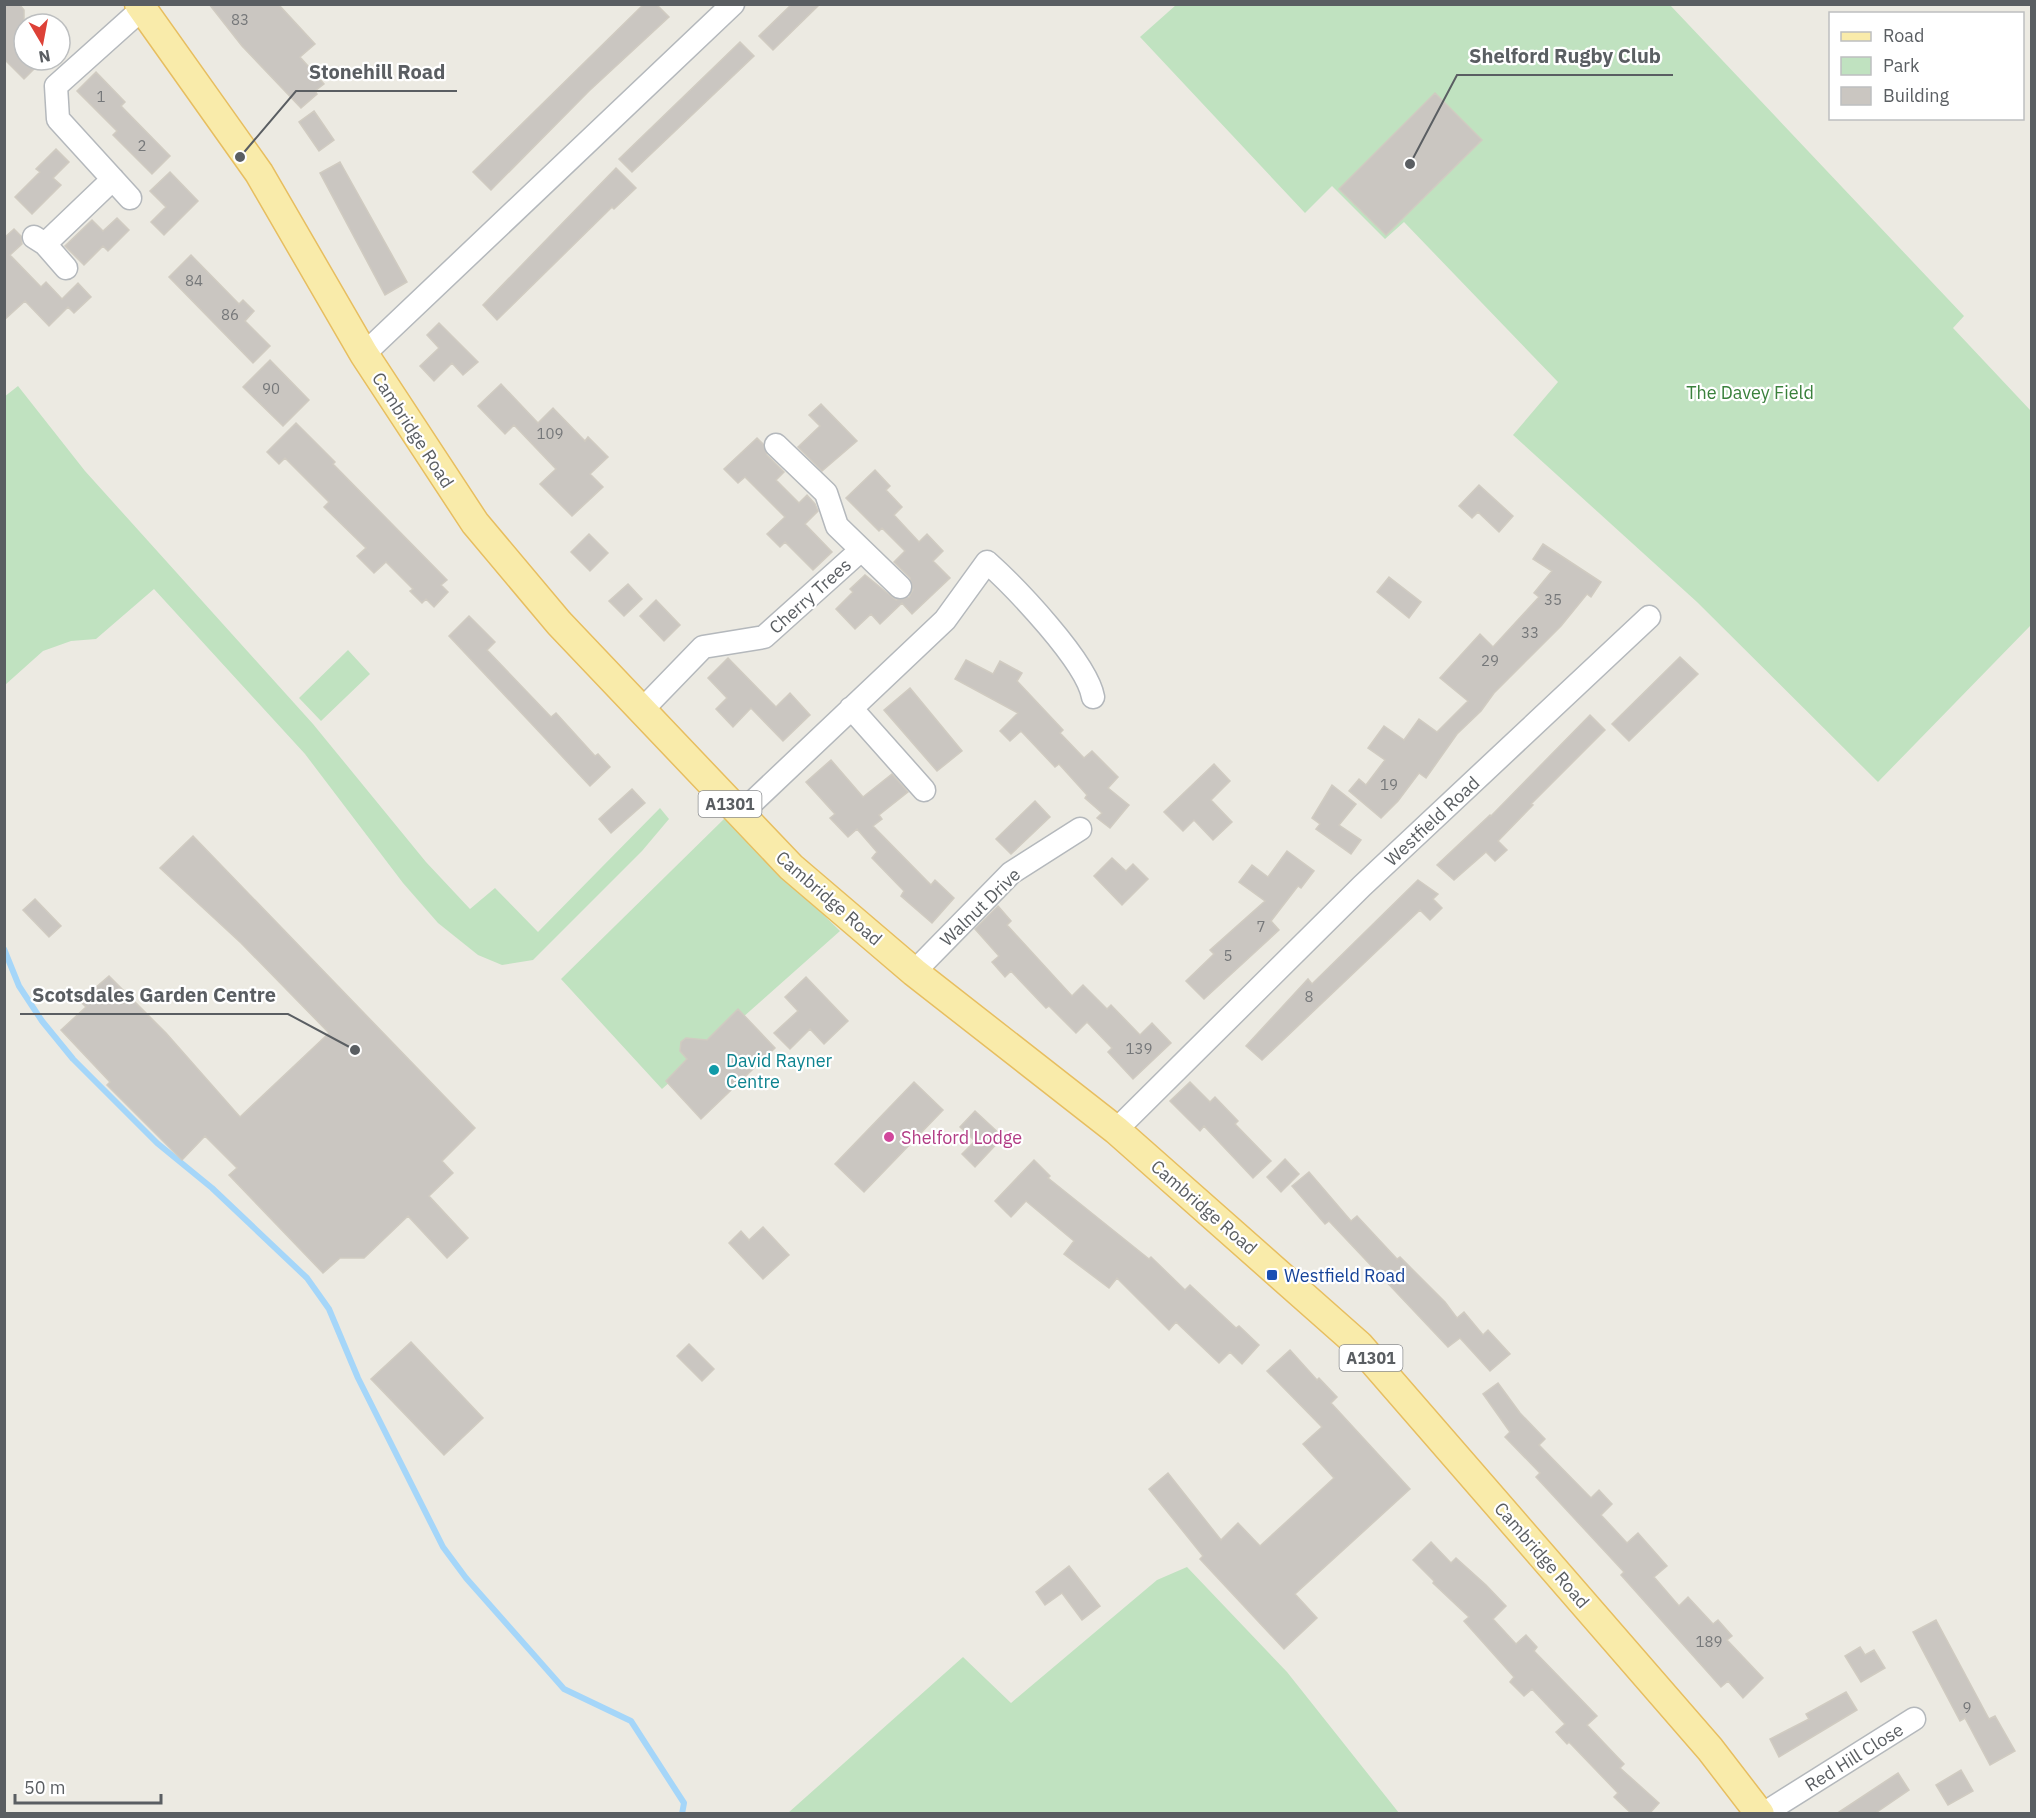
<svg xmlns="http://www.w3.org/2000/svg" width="2036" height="1818" font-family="'IBM Plex Sans',sans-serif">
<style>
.green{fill:#c0e2c0}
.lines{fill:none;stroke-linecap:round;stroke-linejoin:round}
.stream{stroke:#a5d6f9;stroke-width:6}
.building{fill:#cac6c1;stroke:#d0cbc1;stroke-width:1.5}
.minor-casing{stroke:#b4b8bc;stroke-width:25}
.major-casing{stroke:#e7be60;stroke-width:31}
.minor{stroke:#fff;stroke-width:22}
.major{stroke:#f9ebaa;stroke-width:28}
.culture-dot{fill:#0f9aa8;stroke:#fff;stroke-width:2}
.hotel-dot{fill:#d1479c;stroke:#fff;stroke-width:2}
.transit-dot{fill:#1a4fb4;stroke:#fff;stroke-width:2}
.labels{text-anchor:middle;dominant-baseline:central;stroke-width:4.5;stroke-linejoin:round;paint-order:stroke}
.number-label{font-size:15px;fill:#76787a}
.shield{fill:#fff;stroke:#8c8e91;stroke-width:1.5}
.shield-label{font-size:16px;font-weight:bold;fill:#5a5e62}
.park-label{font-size:18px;fill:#3a813c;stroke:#fff}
.street-label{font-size:18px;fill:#5a5e62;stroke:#fff}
.culture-label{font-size:18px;fill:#0d838f;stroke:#fff;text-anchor:start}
.hotel-label{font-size:18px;fill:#b23c85;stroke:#fff;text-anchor:start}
.transit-label{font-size:18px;fill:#164399;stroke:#fff;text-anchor:start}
.leader{fill:none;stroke:#5a5e62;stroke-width:2}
.callout-dot{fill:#5a5e62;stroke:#fff;stroke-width:2}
.callout-label{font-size:20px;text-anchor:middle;font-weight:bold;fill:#5a5e62;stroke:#fff;stroke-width:4.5;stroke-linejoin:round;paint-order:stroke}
</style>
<rect width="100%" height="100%" fill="#eceae2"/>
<path class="green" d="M1176 5H1670L1964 316 1953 328 2031 411V625L1878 782 1697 602 1513 435 1558 382 1404 222 1385 239 1332 186 1305 213 1140 37Z
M18 386 85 471 313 724 426 862 470 909 495 888 538 932 660 808 669 819 642 851 533 960 502 965 478 955 438 923 403 883 305 754 154 589 96 639 71 641 43 651 5 685 4 397Z
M348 650 370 674 321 721 299 698Z
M725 818 840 931 662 1089 561 979Z
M1187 1567 1287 1672 1399 1813H788L963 1657 1011 1703 1157 1580Z"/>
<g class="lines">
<path class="stream" d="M4 949 19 986 42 1021 73 1059 157 1143 212 1188 307 1278 329 1309 358 1378 443 1547 466 1578 564 1689 631 1721 684 1803 682 1814"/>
</g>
<path class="building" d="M4 4H19L24 10V60H43L24 79 4 59Z
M209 4 279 5 315 44 300 57 324 84 315 91 317 94 301 108 242 46Z
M644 4H656L669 17 589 91 491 190 473 172Z
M792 4H820L773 50 759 36Z
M740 42 754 56 632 172 619 159Z
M96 72 125 102 121 106 170 156 152 174 113 135 117 131 77 91Z
M1435 93 1482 140 1386 235 1339 189Z
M314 111 334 140 319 151 299 122Z
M56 149 69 162 53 178 61 185 32 214 15 197 40 172 36 169Z
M340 162 407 282 385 295 320 173Z
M616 168 636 188 614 209 612 207 497 320 483 305Z
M170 172 198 201 164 235 151 222 166 207 150 191Z
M117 218 129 230 108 251 103 246 84 265 65 246 92 220 103 231Z
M14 229 21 236 22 244 10 255 41 287 46 282 62 299 78 283 91 297 74 313 68 307 49 326 25 301 4 320V238Z
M191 255 239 304 243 300 254 311 245 321 270 346 253 363 169 277Z
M439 323 478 362 463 375 452 363 434 381 420 366 439 348 427 335Z
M270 360 309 400 283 426 243 387Z
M501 384 538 423 553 408 585 441 588 437 608 457 590 474 603 487 572 516 540 484 556 469 514 425 505 434 478 406Z
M821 404 857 441 822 471 798 447 820 426 809 415Z
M296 423 335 462 333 464 447 580 441 585 448 592 434 607 426 599 422 603 410 591 413 589 386 562 374 573 357 556 366 548 324 507 329 502 285 458 279 464 267 452Z
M757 438 763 444 767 455 784 472 776 480 799 503 807 495 815 504 818 511 805 524 832 552 813 570 785 542 780 547 767 534 785 517 745 477 738 483 724 469Z
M875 470 890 486 886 490 902 507 894 515 919 542 927 534 943 551 933 561 950 578 912 614 902 603 880 624 871 614 855 629 836 609 853 592 850 589 865 575 896 600 909 597 913 590 910 578 894 562 905 551 882 528 879 531 846 498Z
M1479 485 1513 516 1499 532 1478 512 1472 518 1459 506Z
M589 534 608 553 590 571 571 552Z
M1543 544 1601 582 1591 597 1587 594 1561 626 1494 693 1481 711 1457 734 1426 778 1419 773 1398 801 1381 818 1349 791 1359 779 1366 785 1385 760 1368 748 1384 726 1404 740 1419 719 1437 732 1468 701 1440 678 1480 634 1493 647 1539 597 1534 593 1552 571 1533 559Z
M1389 577 1421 602 1409 618 1377 592Z
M628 584 642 599 624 616 609 601Z
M656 600 680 625 664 641 640 616Z
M469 616 495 642 487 650 551 717 556 713 595 756 598 754 610 767 590 786 449 636Z
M1680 657 1698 674 1629 741 1612 724Z
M728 658 776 707 790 693 810 715 783 741 751 708 733 727 716 709 727 698 708 678Z
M966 660 993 674 1000 661 1022 673 1017 681 1063 730 1060 733 1084 758 1092 751 1118 777 1108 788 1129 805 1110 828 1097 818 1102 813 1085 798 1087 795 1059 764 1055 767 1021 731 1010 741 1000 731 1018 713 955 679Z
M910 688 962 751 937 771 884 710Z
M1590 715 1605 730 1531 804 1533 805 1498 841 1507 850 1495 861 1486 852 1454 880 1437 865 1490 815 1491 816Z
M831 760 863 797 892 774 908 792 879 815 882 819 873 826 931 885 935 880 954 898 932 923 901 896 904 891 872 858 877 852 857 829 848 837 830 818 835 814 806 782Z
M1214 764 1230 781 1211 800 1232 822 1213 840 1194 820 1183 831 1164 812Z
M1332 785 1356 804 1339 825 1361 840 1351 854 1316 829 1320 824 1312 818Z
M632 789 645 803 611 833 599 819Z
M1035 801 1050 817 1011 854 996 839Z
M193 836 475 1128 442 1161 453 1173 429 1196 468 1238 447 1258 408 1216 364 1258H340L323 1273 229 1175 237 1168 205 1136 182 1160 107 1085 110 1082 61 1030 86 1007 80 1001 109 976 166 1033 240 1117 329 1033 241 943 160 868Z
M1287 851 1314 871 1301 888 1298 886 1271 921 1279 930 1204 999 1186 981 1214 954 1210 950 1265 901 1239 882 1252 865 1268 877Z
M1112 858 1126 871 1133 864 1148 879 1122 905 1094 876Z
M1418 880 1438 894 1433 899 1442 908 1430 920 1420 910 1262 1060 1246 1046 1308 979 1312 984Z
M35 899 61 926 49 937 23 910Z
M998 906 1011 921 1007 925 1072 996 1083 985 1107 1009 1111 1005 1140 1035 1152 1023 1171 1043 1133 1079 1108 1052 1112 1048 1087 1022 1076 1033 1049 1006 1046 1008 1011 971 1005 977 992 962 999 956 975 929Z
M806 977 848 1021 824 1044 810 1029 790 1049 774 1033 798 1011 785 997Z
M738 1009 775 1048 701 1119 666 1081 687 1059 680 1051 681 1042 686 1038 707 1040Z
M914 1082 943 1110 864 1192 835 1164Z
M1190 1082 1210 1102 1215 1097 1238 1121 1235 1124 1271 1161 1253 1178 1204 1126 1200 1131 1170 1101Z
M975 1111 1003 1137 975 1167 962 1154 975 1141 960 1127Z
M1285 1159 1299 1174 1281 1192 1267 1177Z
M1034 1160 1050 1176 1048 1178 1149 1259 1151 1257 1185 1290 1190 1285 1236 1328 1239 1326 1259 1345 1242 1364 1230 1352 1219 1363 1176 1322 1169 1330 1117 1278 1109 1288 1064 1254 1074 1241 1026 1201 1011 1217 995 1201Z
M1309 1172 1351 1221 1357 1216 1397 1259 1400 1257 1445 1302 1457 1318 1464 1312 1483 1335 1488 1330 1510 1354 1490 1371 1460 1338 1448 1347 1329 1221 1325 1224 1292 1186Z
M763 1227 789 1255 763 1279 729 1243 741 1231 749 1240Z
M411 1342 483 1418 444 1455 371 1379Z
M689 1344 714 1369 702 1381 677 1356Z
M1290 1350 1317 1380 1319 1378 1337 1397 1331 1403 1410 1489 1295 1594 1317 1618 1284 1649 1200 1559 1203 1556 1149 1489 1168 1473 1221 1540 1238 1523 1260 1546 1334 1478 1303 1444 1322 1427 1267 1371Z
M1498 1383 1520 1413 1545 1439 1539 1445 1591 1498 1599 1490 1612 1504 1601 1515 1627 1543 1638 1533 1667 1566 1654 1577 1679 1606 1688 1597 1713 1624 1718 1620 1732 1636 1727 1640 1763 1678 1743 1698 1728 1681 1721 1687 1621 1575 1624 1572 1536 1477 1540 1473 1505 1437 1510 1432 1483 1394Z
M1431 1542 1451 1563 1456 1558 1486 1585 1506 1606 1493 1619 1516 1644 1526 1635 1537 1647 1534 1651 1597 1716 1587 1725 1624 1764 1620 1768 1659 1803 1649 1814H1632L1614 1797 1618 1793 1569 1742 1567 1744 1556 1732 1565 1724 1532 1689 1524 1696 1510 1682 1514 1677 1464 1621 1469 1617 1433 1583 1434 1581 1413 1560Z
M1069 1566 1100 1606 1082 1620 1062 1593 1045 1605 1036 1592Z
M1936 1620 1989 1719 1995 1716 2015 1751 1990 1765 1965 1718 1960 1721 1913 1632Z
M1860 1647 1865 1655 1874 1650 1885 1668 1861 1682 1845 1656Z
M1846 1692 1857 1710 1779 1757 1770 1739 1809 1719 1806 1714Z
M1961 1770 1973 1791 1948 1805 1936 1785Z
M1898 1773 1909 1790 1874 1814H1836Z"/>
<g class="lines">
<g class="minor-casing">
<path id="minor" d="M130 198 58 119 56 86 143 8
M34 237 45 244 66 268
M45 244 113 179
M364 354 733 4
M776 445 826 493 837 526 900 587
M851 708 924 790
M641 711 703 647 764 637 861 550
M740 814 945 620 987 562C1015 587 1087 662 1093 697
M914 972 1011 873 1080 829
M1116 1130 1362 886 1649 617
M1763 1814 1914 1719"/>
</g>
<g class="major-casing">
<path id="major" d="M139 4 259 173 364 354 475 523 559 623 791 867 914 972 1116 1130 1359 1345 1710 1749 1760 1814"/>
</g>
<use href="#minor" class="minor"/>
<use href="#major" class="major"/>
</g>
<circle class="culture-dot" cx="714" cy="1070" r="6"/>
<circle class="hotel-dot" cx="889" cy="1137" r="6"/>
<rect class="transit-dot" x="1266" y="1269" width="12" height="12" rx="3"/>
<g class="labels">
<g class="number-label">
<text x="240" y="19">83</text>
<text x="101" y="96">1</text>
<text x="142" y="145">2</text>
<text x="194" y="280">84</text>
<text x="230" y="314">86</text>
<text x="271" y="388">90</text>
<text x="550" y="433">109</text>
<text x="1553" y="599">35</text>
<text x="1530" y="632">33</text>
<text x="1490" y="660">29</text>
<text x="1389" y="784">19</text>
<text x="1261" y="926">7</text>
<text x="1228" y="955">5</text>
<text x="1309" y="996">8</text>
<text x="1139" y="1048">139</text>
<text x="1709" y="1641">189</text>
<text x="1967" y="1707">9</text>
</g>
<g class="shield">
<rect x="698.5" y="791" width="63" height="26" rx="4.5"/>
<rect x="1339.5" y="1345" width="63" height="26" rx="4.5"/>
</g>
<g class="shield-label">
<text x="730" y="804">A1301</text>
<text x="1371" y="1358">A1301</text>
</g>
<g class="park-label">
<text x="1750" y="392">The Davey Field</text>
</g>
<g class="street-label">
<text transform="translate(413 430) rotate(57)">Cambridge Road</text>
<text transform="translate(810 596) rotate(-42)">Cherry Trees</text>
<text transform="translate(1432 821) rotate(-43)">Westfield Road</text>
<text transform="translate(829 898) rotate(41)">Cambridge Road</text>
<text transform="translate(980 907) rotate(-44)">Walnut Drive</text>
<text transform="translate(1204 1207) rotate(41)">Cambridge Road</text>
<text transform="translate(1542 1555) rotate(49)">Cambridge Road</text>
<text transform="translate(1854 1757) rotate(-32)">Red Hill Close</text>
</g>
<g class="culture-label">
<text x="726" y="1060">David Rayner<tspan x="726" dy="21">Centre</tspan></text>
</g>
<g class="hotel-label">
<text x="901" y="1137">Shelford Lodge</text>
</g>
<g class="transit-label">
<text x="1284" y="1275">Westfield Road</text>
</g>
</g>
<path class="leader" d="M1410 164L1457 75H1673M240 157L296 91H457M355 1050L288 1014H20"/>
<g class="callout-dot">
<circle cx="1410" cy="164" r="6"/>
<circle cx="240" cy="157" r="6"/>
<circle cx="355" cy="1050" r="6"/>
</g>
<g class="callout-label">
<text x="1565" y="63">Shelford Rugby Club</text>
<text x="377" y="79">Stonehill Road</text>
<text x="154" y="1002">Scotsdales Garden Centre</text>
</g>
<rect width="2036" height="1818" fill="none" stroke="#5a5e62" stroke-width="12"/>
<rect x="1829" y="12" width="195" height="108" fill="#ffffff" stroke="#bdbfc0" stroke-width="1.5"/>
<rect x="1841" y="32" width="30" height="9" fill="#f9ebaa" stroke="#bdbfc0" stroke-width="1.5"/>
<text x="1883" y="42" font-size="18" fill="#5a5e62">Road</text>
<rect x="1841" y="57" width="30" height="18" fill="#c0e2c0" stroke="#bdbfc0" stroke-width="1.5"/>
<text x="1883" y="72" font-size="18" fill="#5a5e62">Park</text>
<rect x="1841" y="87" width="30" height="18" fill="#cac6c1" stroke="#bdbfc0" stroke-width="1.5"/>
<text x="1883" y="102" font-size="18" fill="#5a5e62">Building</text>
<g transform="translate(42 42) rotate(170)"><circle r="28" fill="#ffffff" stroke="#bdbfc0" stroke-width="1.5"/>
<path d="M0-4.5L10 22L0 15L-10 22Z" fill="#dd4137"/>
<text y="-9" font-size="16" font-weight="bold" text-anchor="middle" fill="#5a5e62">N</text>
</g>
<path d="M15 1794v9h146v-9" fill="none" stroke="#5a5e62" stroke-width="3"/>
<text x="24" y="1794" font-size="18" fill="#5a5e62" stroke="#ffffff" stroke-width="4.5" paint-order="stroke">50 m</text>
</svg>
